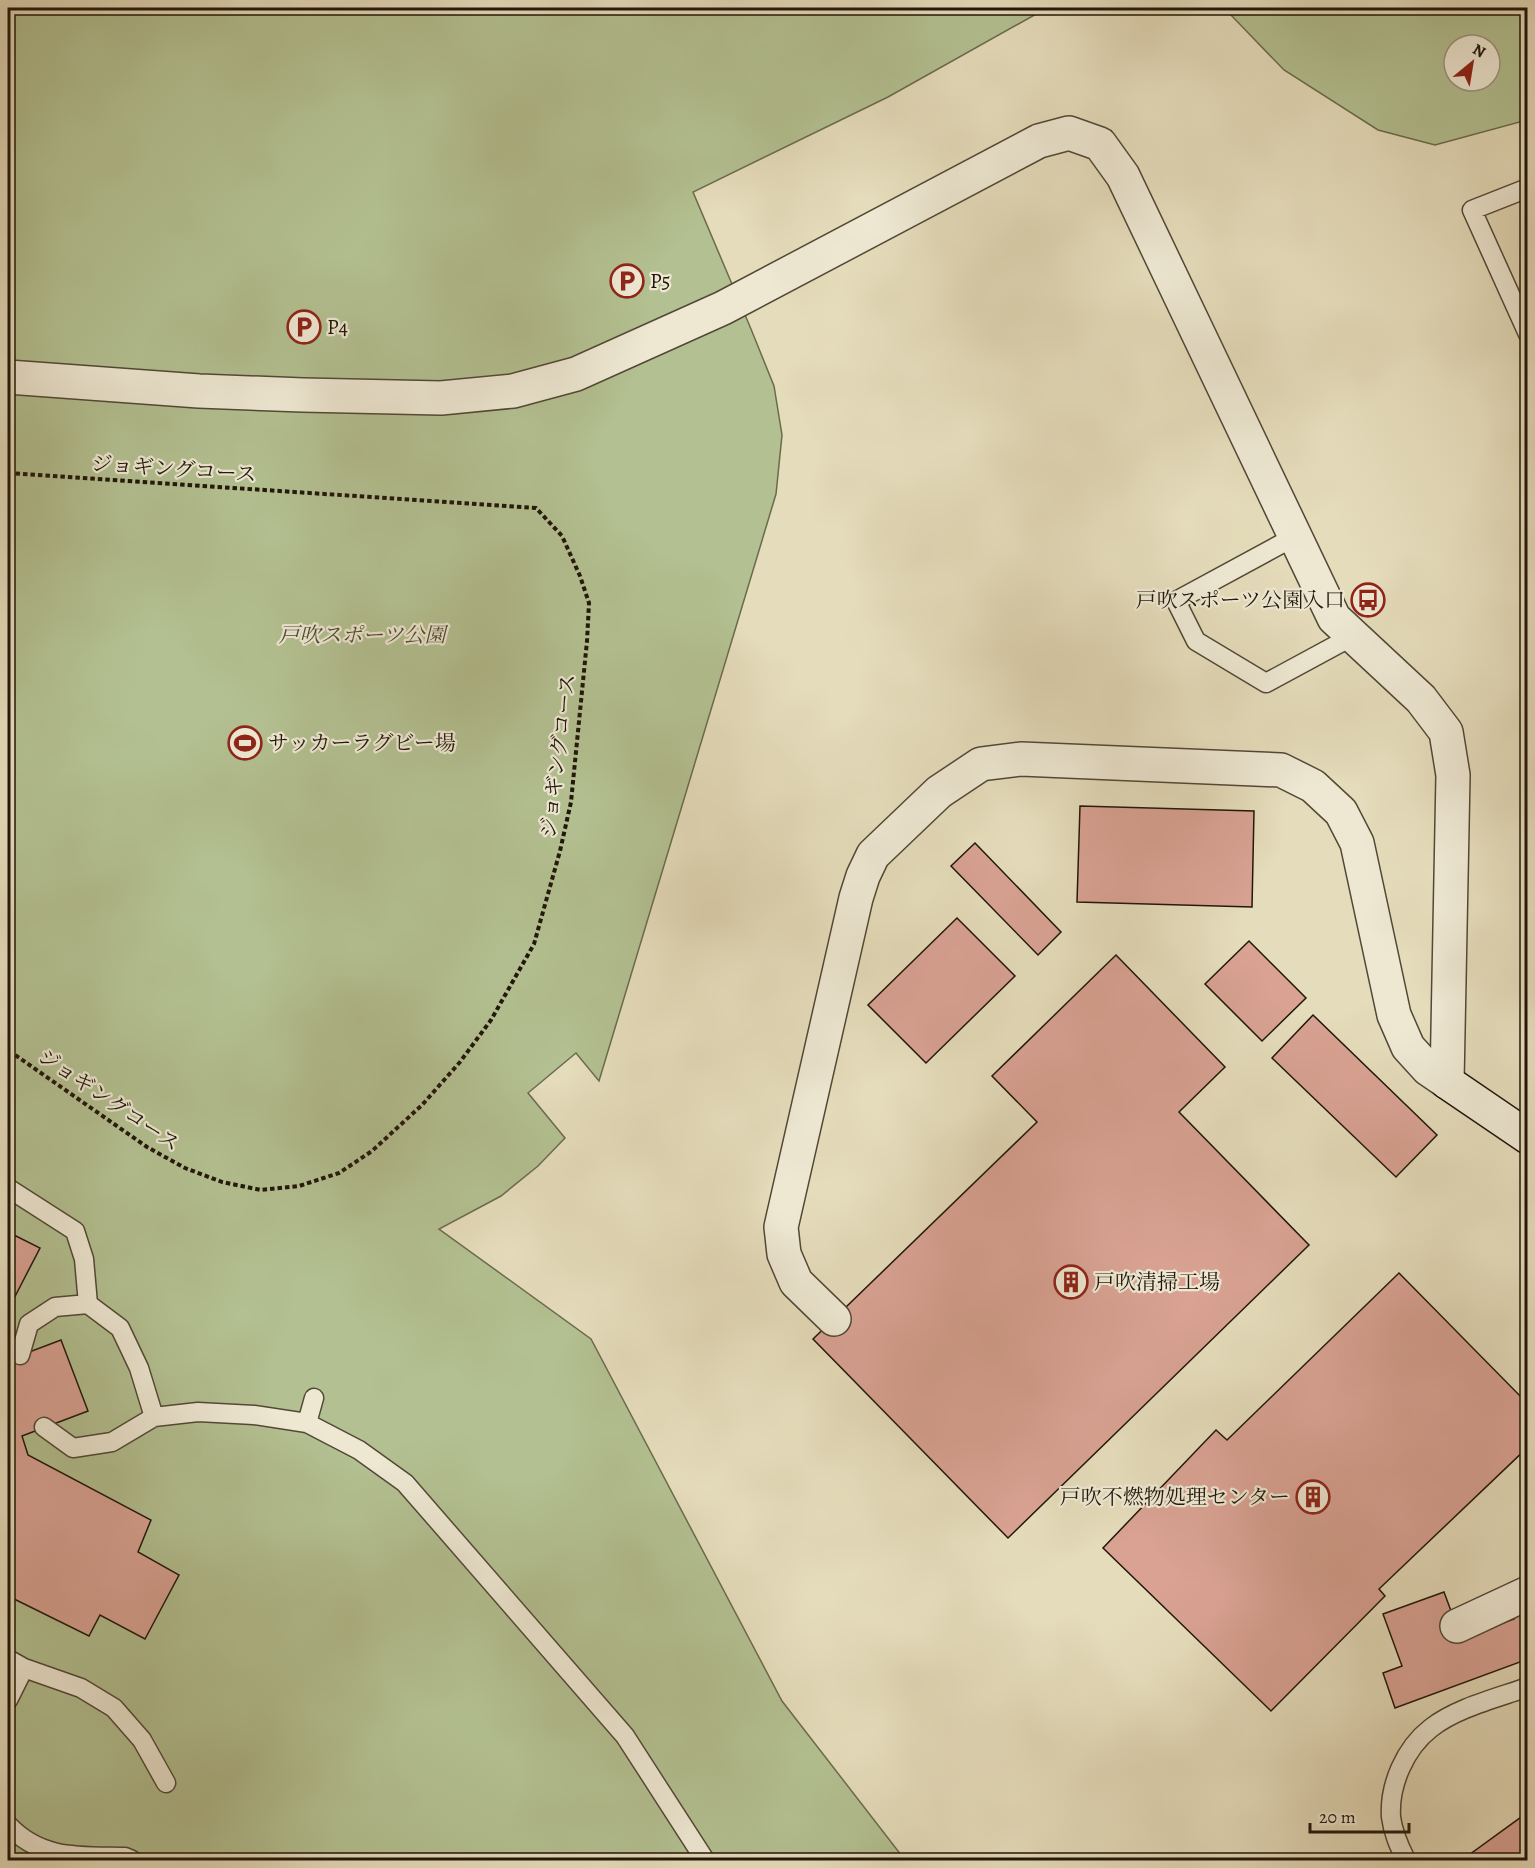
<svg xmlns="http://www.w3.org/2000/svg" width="1535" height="1868" font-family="Alegreya,'Noto Serif JP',serif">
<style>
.green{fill:#b3c091;stroke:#6a6b4e;stroke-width:1.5;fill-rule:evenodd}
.building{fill:#d9a293;stroke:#20160a;stroke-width:1.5}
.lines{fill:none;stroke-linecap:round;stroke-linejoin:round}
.lane-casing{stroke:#514836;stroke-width:21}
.street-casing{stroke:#514836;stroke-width:36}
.secondary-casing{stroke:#20160a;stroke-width:36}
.path{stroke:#20160a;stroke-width:4;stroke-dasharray:4.5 3;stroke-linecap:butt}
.lane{stroke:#eee8d3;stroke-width:18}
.street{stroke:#eee8d3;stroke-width:33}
.secondary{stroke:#eee8d3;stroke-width:33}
.labels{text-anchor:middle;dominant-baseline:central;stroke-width:4.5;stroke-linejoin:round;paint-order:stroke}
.poi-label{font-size:21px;fill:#20160a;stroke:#eee8d3;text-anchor:start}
.street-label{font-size:21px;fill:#20160a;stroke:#eee8d3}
.park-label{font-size:21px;font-style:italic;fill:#4c4932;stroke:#eee8d3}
</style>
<rect width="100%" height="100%" fill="#e5dcbb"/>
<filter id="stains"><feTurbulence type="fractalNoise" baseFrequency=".00333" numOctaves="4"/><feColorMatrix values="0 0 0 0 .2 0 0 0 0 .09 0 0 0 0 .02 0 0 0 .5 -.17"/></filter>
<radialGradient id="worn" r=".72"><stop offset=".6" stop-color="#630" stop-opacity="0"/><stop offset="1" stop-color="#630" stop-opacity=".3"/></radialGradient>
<path class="green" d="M8 8H1047L888 97 693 192 751 329 774 386 782 435 776 494 599 1081 576 1053 528 1093 565 1138 538 1166 501 1196 439 1229 591 1339 782 1701 905 1860H8Z
M1218 8H1527V120L1435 145 1378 130 1284 70 1230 14ZM1454 45H1490V81H1454Z"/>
<path class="building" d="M1080 806 1254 811 1252 907 1077 902Z
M975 843 1061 932 1038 955 951 866Z
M957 918 1015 976 926 1063 868 1005Z
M1249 941 1306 998 1262 1041 1205 984Z
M1116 955 1225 1067 1179 1112 1309 1245 1008 1538 813 1339 1037 1122 992 1076Z
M1313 1015 1437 1135 1396 1177 1272 1058Z
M8 1232 40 1248 8 1310Z
M1399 1273 1528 1404V1447L1379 1589 1385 1596 1271 1711 1103 1548 1216 1430 1227 1440Z
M61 1340 88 1411 22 1436 28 1455 151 1520 138 1552 179 1575 145 1639 100 1615 89 1636 8 1596V1360Z
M1444 1592 1461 1638 1514 1619 1509 1604 1528 1597V1659L1395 1708 1383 1673 1402 1666 1383 1614Z
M1528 1812V1860H1462Z"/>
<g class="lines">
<g class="lane-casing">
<path id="lane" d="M1528 188 1472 210 1528 334
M1294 537 1176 601 1196 641 1266 683 1353 636
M8 1188 75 1231 84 1259 88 1304
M20 1355 29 1324 55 1307 88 1304 120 1328 139 1368 154 1417
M307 1423 314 1398
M44 1427 73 1448 112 1442 154 1417 198 1412 254 1415 307 1423 359 1450 405 1483 625 1736 705 1860
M8 1659 24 1668 81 1688 114 1708 142 1740 166 1783
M8 1700 24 1668
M8 1825C41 1860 79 1856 125 1857L132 1860
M1406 1860C1399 1846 1393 1833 1391 1817 1389 1785 1405 1748 1431 1728 1456 1708 1497 1698 1528 1687"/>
</g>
<g class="street-casing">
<path id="street" d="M8 377 199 391 303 395 441 398 513 391 576 374 723 308 1039 141 1069 133 1100 144 1123 176 1334 618 1421 699 1446 732 1453 775 1447 1082
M834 1319 796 1282 784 1254 781 1227 856 898 863 876 873 855 939 792 981 764 1021 759 1281 770 1313 786 1341 812 1357 843 1394 1015 1408 1047 1428 1069 1447 1082
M1457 1626 1528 1593"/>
</g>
<g class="secondary-casing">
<path id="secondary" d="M1447 1082 1528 1137"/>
</g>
<path class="path" d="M8 473 536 508 562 536 580 576 589 603 587 641 571 802 560 851 534 944 491 1020 460 1062 422 1105 372 1151 339 1173 299 1186 261 1190 222 1182 185 1168 147 1147 8 1050"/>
<use href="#lane" class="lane"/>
<use href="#street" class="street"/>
<use href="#secondary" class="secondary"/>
</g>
<defs>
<g id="parking-ring" transform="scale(1.725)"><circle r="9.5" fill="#eee8d3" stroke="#8f2418" stroke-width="1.5"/><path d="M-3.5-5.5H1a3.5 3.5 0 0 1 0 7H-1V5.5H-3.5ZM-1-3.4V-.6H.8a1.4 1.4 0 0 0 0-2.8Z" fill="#8f2418"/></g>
<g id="bus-ring" transform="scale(1.725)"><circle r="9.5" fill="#eee8d3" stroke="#8f2418" stroke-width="1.5"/><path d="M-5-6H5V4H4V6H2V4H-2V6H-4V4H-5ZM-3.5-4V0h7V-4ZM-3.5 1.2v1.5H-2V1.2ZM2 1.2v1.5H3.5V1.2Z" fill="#8f2418"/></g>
<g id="stadium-ring" transform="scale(1.725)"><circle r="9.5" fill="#eee8d3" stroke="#8f2418" stroke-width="1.5"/><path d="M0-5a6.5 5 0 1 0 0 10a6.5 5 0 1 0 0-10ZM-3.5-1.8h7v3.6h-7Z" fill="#8f2418"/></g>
<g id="building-ring" transform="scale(1.725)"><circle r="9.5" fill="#eee8d3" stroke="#8f2418" stroke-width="1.5"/><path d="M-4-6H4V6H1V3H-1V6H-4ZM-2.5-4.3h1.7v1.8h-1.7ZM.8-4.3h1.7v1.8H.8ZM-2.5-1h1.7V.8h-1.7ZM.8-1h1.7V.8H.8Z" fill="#8f2418"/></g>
</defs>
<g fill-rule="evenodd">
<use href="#parking-ring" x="627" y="281"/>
<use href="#parking-ring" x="304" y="327"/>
<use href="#bus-ring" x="1368" y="600"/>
<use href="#stadium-ring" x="245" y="743"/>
<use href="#building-ring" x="1071" y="1282"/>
<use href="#building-ring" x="1313" y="1497"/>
</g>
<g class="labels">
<g class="poi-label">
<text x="650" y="281">P5</text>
<text x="327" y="327">P4</text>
<text x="1345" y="600" text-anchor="end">戸吹スポーツ公園入口</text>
<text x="268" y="743">サッカーラグビー場</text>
<text x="1094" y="1282">戸吹清掃工場</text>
<text x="1290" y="1497" text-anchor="end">戸吹不燃物処理センター</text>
</g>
<g class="street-label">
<text transform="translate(174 469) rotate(4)">ジョギングコース</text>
<text transform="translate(558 756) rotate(-83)">ジョギングコース</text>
<text transform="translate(109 1100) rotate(34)">ジョギングコース</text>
</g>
<g class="park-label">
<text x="362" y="635">戸吹スポーツ公園</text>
</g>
</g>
<rect width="1535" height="1868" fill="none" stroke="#e5dcbb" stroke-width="30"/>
<rect x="9" y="9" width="1517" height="1850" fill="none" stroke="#20160a" stroke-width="3"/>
<rect x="15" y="15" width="1505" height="1838" fill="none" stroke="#20160a" stroke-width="1.5"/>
<g transform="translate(1472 63) rotate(30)"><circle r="28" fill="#eee8d3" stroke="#9c9483" stroke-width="1.5"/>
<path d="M0-4.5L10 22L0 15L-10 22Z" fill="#8f2418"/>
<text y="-9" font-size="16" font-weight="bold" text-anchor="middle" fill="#20160a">N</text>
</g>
<path d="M1310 1823v9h99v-9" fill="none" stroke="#20160a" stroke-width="3"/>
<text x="1319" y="1823" font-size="18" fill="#20160a" stroke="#eee8d3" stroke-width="4.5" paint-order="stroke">20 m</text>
<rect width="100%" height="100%" filter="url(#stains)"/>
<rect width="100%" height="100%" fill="url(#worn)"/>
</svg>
